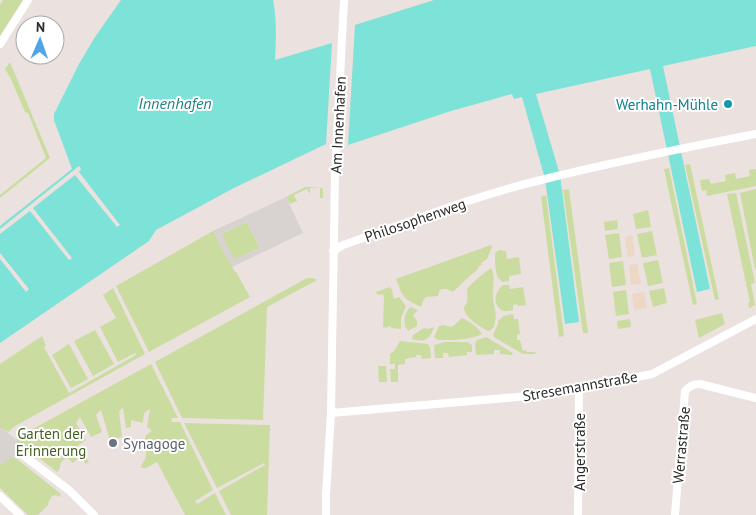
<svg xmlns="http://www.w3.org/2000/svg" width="756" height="515" font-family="'PT Sans',sans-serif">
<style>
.green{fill:#cbdca1}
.sand{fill:#edd8c5}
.plaza{fill:#d8d3d1;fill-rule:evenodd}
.water{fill:#7de2d7}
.pier{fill:#ebe1de}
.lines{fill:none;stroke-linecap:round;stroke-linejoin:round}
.minor{stroke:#fff;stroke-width:8}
.culture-dot{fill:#0f9aa8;stroke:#fff;stroke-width:2}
.worship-dot{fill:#6b7280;stroke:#fff;stroke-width:2}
.labels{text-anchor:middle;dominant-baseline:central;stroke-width:4;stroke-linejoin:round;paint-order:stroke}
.culture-label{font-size:15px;fill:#0d838f;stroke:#fff;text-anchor:end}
.street-label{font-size:15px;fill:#2b2b2b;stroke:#fff}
.park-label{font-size:15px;fill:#466122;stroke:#fff}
.worship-label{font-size:15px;fill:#5b616d;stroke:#fff;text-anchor:start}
.water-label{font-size:16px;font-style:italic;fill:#1b827e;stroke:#fff}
</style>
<rect width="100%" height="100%" fill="#ebe1de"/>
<path class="green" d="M3 0H23L0 36V5Z
M10 62 50 158 0 198V195L46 158 28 113 25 112 10 77 5 69Z
M690 164 719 299 715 300 685 165Z
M669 168 697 304 693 305 664 169Z
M756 169V186L707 196 706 190 702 191 700 180 709 179 711 184 726 181 725 175 735 173 736 179 750 176 749 170Z
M305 187H310L322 188 323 190V198H320V188H310V194L307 189 294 195 297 201 290 204 286 197Z
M569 189 588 333H583L563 190Z
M756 189V269H755L740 193Z
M736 193 755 283 751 284 755 305 749 308 748 303 750 302 727 194Z
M546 195 564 336 559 337 541 197Z
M648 210 651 227 636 229 633 214Z
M617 220 618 229 605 231 604 222Z
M247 222 260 248 234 260 221 234Z
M213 231 235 272H236L250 297 149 352 116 286Z
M652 231 657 255 642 258 637 234Z
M619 233 622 257 609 259 605 235Z
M491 245 492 247 487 259 482 262 481 265 478 267V269C469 276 461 284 453 292 447 289 444 287 439 291L438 296 426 297 424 299 421 307C403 298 403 298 396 279Z
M499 250 506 251 507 259 519 257 521 274 509 276V281L503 282 498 278C495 270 495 262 495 253Z
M658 260 663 283 648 286 643 263Z
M623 261 626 285 612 287 609 263Z
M491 268C496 277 492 289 493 299 494 307 497 314 495 322 494 327 493 329 489 331 482 329 465 317 464 309 464 305 466 306 467 302 468 298 467 293 467 289 474 281 482 274 491 268Z
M307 278H313L317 280 267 307 263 420 182 418 155 362Z
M503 285H509L510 289 523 287 526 305 518 306 517 304 513 305V310C510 311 507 311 504 311 492 307 494 292 503 285Z
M390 287 392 290 394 299 399 297 406 306 401 318V329L391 328V327L388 326 387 328 383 327 384 296 383 294 378 295 376 292Z
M113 288 145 354 15 426 8 432 2 428 0 429V364L42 336 46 346 44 347 69 393 136 355 135 353 118 362 100 327 116 318 103 295Z
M664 288 667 303 653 307 649 291Z
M626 290 629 314 616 316 613 292Z
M410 307 418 310 413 315 417 321V326L408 331C402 324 404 314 410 307Z
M722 313 725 324 699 338 695 320Z
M513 314 514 319H518L520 334 517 335V340H520L523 351 526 350 527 352H535L536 354H523L494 337 493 334 498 324V321L504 316Z
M462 318C470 322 477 326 482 334 471 340 451 340 439 340L435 338 434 337 439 326 443 325 452 327Z
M630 319 631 327 618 329 617 321Z
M434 327C430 339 425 343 412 339L413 335 424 328 428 329Z
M95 330 114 364 93 376 74 341Z
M486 337 513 353 512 355 500 354V350H494V354L476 355 475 344 477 340Z
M400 341 428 344 430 347 431 358 422 359 421 355H416V357L405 359V364L398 365V382H391L390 369H395V364H390V354L394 351Z
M445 342H467L472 345V352H467V355L449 357 448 353H443V358H435L434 345Z
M69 344 88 379 71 388 52 355Z
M151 364 178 418H172L171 422H180L213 490 195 501 197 504 215 493 226 515H185L157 462 146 468H141L142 464 145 459 147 448H144L146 435 152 431 147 427 150 409 144 413 143 423 131 420V427L126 428 123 407 119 412 122 437 110 440 101 410 96 415 102 432 91 437 80 417 76 423 86 440 77 446 89 462 86 464 80 457 73 463 66 457 60 464V468L57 472 16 440 20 436Z
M378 366H386L387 382H379Z
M184 423 270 425 267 515H231L219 491 265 465 264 463 217 488Z
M13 456 61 494 59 497 56 495 52 496 48 503 49 504 38 515H28L0 488V465Z"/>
<path class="sand" d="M632 235 635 256 628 257 625 237Z
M637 264 641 284 631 285 629 265Z
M644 292 647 308 634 310 632 294Z"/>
<path class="plaza" d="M286 197 303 233 232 267 213 231ZM247 222 260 248 234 259 221 234Z
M2 428 26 448 0 465V429Z"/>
<path class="water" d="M121 0H273C277 20 276 40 275 60L332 43 326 144 234 188 156 230 149 241 0 343V226L72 169 54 120V114L79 64 95 37Z
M434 0H756V46L663 66 710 289 697 292 650 69 536 94 560 175 579 322 565 324 545 179 522 97 514 99 512 94 451 111 348 145 355 25Z"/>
<path class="pier" d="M79 166 81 169 79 172 120 225 117 227 75 175 33 208 72 258 69 260 30 211 0 234V229Z
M0 253 29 289 26 292 0 259Z"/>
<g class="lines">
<path class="minor" d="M0 44 28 0
M333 251 343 245C407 223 471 197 537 181 609 163 683 148 756 134
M331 413 552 394 652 374 756 319
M19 452 70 491 94 515
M0 496 20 515
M326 515V495L331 413 335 175 344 0
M578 515 579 389
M675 515 685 391C690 386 693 384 700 384L756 398"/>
</g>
<circle class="culture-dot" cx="728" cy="104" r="5"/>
<circle class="worship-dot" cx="113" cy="443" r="5"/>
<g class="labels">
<g class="culture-label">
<text x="718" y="104">Werhahn-Mühle</text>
</g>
<g class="street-label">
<text transform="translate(338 125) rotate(-87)">Am Innenhafen</text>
<text transform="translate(415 220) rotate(-19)">Philosophenweg</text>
<text transform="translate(580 386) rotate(-10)">Stresemannstraße</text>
<text transform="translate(681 445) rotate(-85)">Werrastraße</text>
<text transform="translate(579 452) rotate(-90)">Angerstraße</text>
</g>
<g class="park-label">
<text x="51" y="433">Garten der<tspan x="51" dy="17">Erinnerung</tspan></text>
</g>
<g class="worship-label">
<text x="123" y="443">Synagoge</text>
</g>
<g class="water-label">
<text x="175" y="103">Innenhafen</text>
</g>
</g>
<g transform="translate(40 40) rotate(2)"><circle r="24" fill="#ffffff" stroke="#aaaaaa"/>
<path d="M0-4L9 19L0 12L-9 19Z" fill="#50a5e7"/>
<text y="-8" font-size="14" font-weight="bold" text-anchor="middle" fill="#2b2b2b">N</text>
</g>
</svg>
